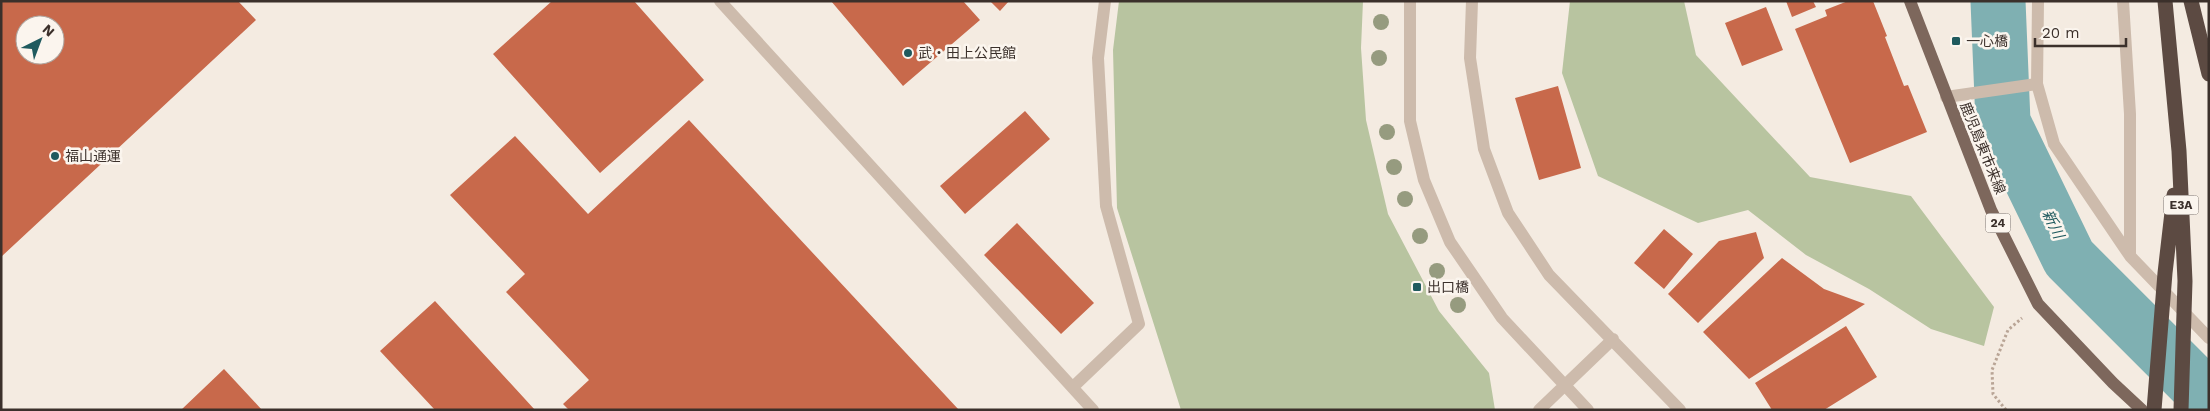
<svg xmlns="http://www.w3.org/2000/svg" width="2210" height="411" font-family="'Work Sans','Noto Sans JP',sans-serif">
<style>
.green{fill:#b8c4a0}
.lines{fill:none;stroke-linecap:round;stroke-linejoin:round}
.river{stroke:#7fb0b2;stroke-width:55}
.building{fill:#c8694b;fill-rule:evenodd}
.path{stroke:#b9a596;stroke-width:3;stroke-dasharray:2.5 2.5;stroke-linecap:butt}
.minor{stroke:#cdbbac;stroke-width:12}
.major{stroke:#7d675c;stroke-width:12}
.highway{stroke:#5c4a42;stroke-width:15}
.highway-bridge{stroke:#5c4a42;stroke-width:15}
.tree{fill:#969b7f}
.poi-dot{fill:#1f5a5e;stroke:#fbf5ee;stroke-width:2}
.labels{text-anchor:middle;dominant-baseline:central;stroke-width:5;stroke-linejoin:round;paint-order:stroke}
.shield{fill:#fbf5ee;stroke:#756b66;stroke-width:1}
.shield-label{font-size:12px;font-weight:bold;fill:#3b302b}
.poi-label{font-size:14px;fill:#3b302b;stroke:#fbf5ee;text-anchor:start}
.street-label{font-size:14px;fill:#3b302b;stroke:#fbf5ee}
.water-label{font-size:15px;font-style:italic;fill:#1f5a5e;stroke:#fbf5ee}
</style>
<rect width="100%" height="100%" fill="#f4ebe1"/>
<path class="green" d="M1119 1H1363L1361 48 1366 120 1388 214 1439 311 1489 373 1495 410H1181L1117 208 1113 50Z
M1570 1H1684L1696 55 1810 177 1911 196 1994 307 1984 346 1931 329 1869 289 1806 255 1748 210 1698 223 1598 176 1562 73Z"/>
<g class="lines">
<path class="river" d="M1998 1 2003 122 2069 258 2209 398"/>
</g>
<path class="building" d="M1 1H238L256 20 1 257ZM25 25H55V55H25Z
M552 1H634L704 80 600 173 493 54Z
M831 1H963L980 20 903 86Z
M990 1H1009L1000 11Z
M1786 1H1813L1816 7 1792 17Z
M1848 1H1873L1887 36 1885 37 1904 86 1908 85 1927 132 1850 163 1795 29 1827 16 1825 10Z
M1766 7 1783 50 1742 66 1725 23Z
M1558 86 1581 168 1539 180 1515 98Z
M1025 111 1050 139 965 214 940 186Z
M689 120 959 410H569L563 404 589 380 506 292 525 274 450 195 515 136 588 214Z
M1017 223 1094 303 1061 334 984 255Z
M1664 229 1693 254 1664 289 1634 263Z
M1756 232 1764 258 1698 323 1668 294 1719 241Z
M1782 258 1824 289 1865 304 1749 379 1703 332Z
M435 301 535 410H435L380 351Z
M1846 326 1877 377 1824 410H1772L1755 383Z
M224 369 262 410H181Z"/>
<g class="lines">
<path class="path" d="M2006 410 1993 394 1992 370 2008 330 2022 318"/>
<path class="minor" d="M720 1 1093 410
M1410 1V121L1424 180 1450 242 1502 318 1588 410
M1472 1 1470 58 1484 149 1508 213 1549 275 1680 410
M2038 1 2037 84 2054 144 2130 256 2209 338
M2123 1 2130 114V256
M1946 97 2037 84
M1073 387 1139 324 1106 206 1098 58 1105 1
M1539 410 1613 339"/>
<path class="major" d="M1910 1 1991 210 2038 304 2113 383 2142 410"/>
<path class="highway" d="M2191 1 2209 74"/>
<path class="highway-bridge" d="M2165 1 2179 151 2185 281 2181 410
M2154 410 2165 273 2174 195"/>
</g>
<g class="tree">
<circle cx="1381" cy="22" r="8"/>
<circle cx="1379" cy="58" r="8"/>
<circle cx="1387" cy="132" r="8"/>
<circle cx="1394" cy="167" r="8"/>
<circle cx="1405" cy="199" r="8"/>
<circle cx="1420" cy="236" r="8"/>
<circle cx="1437" cy="271" r="8"/>
<circle cx="1458" cy="305" r="8"/>
</g>
<g class="poi-dot">
<rect x="1951" y="36" width="10" height="10" rx="2.5"/>
<circle cx="908" cy="53" r="5"/>
<circle cx="55" cy="156" r="5"/>
<rect x="1412" y="282" width="10" height="10" rx="2.5"/>
</g>
<g class="labels">
<g class="shield">
<rect x="2163.5" y="195.5" width="35" height="19" rx="4"/>
<rect x="1985.5" y="213.5" width="25" height="19" rx="4"/>
</g>
<g class="shield-label">
<text x="2181" y="205">E3A</text>
<text x="1998" y="223">24</text>
</g>
<g class="poi-label">
<text x="1966" y="41">一心橋</text>
<text x="918" y="53">武・田上公民館</text>
<text x="65" y="156">福山通運</text>
<text x="1427" y="287">出口橋</text>
</g>
<g class="street-label">
<text transform="translate(1983 148) rotate(68)">鹿児島東市来線</text>
</g>
<g class="water-label">
<text transform="translate(2053 224) rotate(64)">新川</text>
</g>
</g>
<rect width="2210" height="411" fill="none" stroke="#3b302b" stroke-width="5"/>
<g transform="translate(40 40) rotate(42)"><circle r="24" fill="#fbf5ee" stroke="#aea6a0"/>
<path d="M0-4L9 19L0 12L-9 19Z" fill="#1f5a5e"/>
<text y="-8" font-size="14" font-weight="bold" text-anchor="middle" fill="#3b302b">N</text>
</g>
<path d="M2035 38v8h91v-8" fill="none" stroke="#3b302b" stroke-width="2.5"/>
<text x="2042" y="38" font-size="15" fill="#3b302b" stroke="#fbf5ee" stroke-width="4" paint-order="stroke">20 m</text>
</svg>
